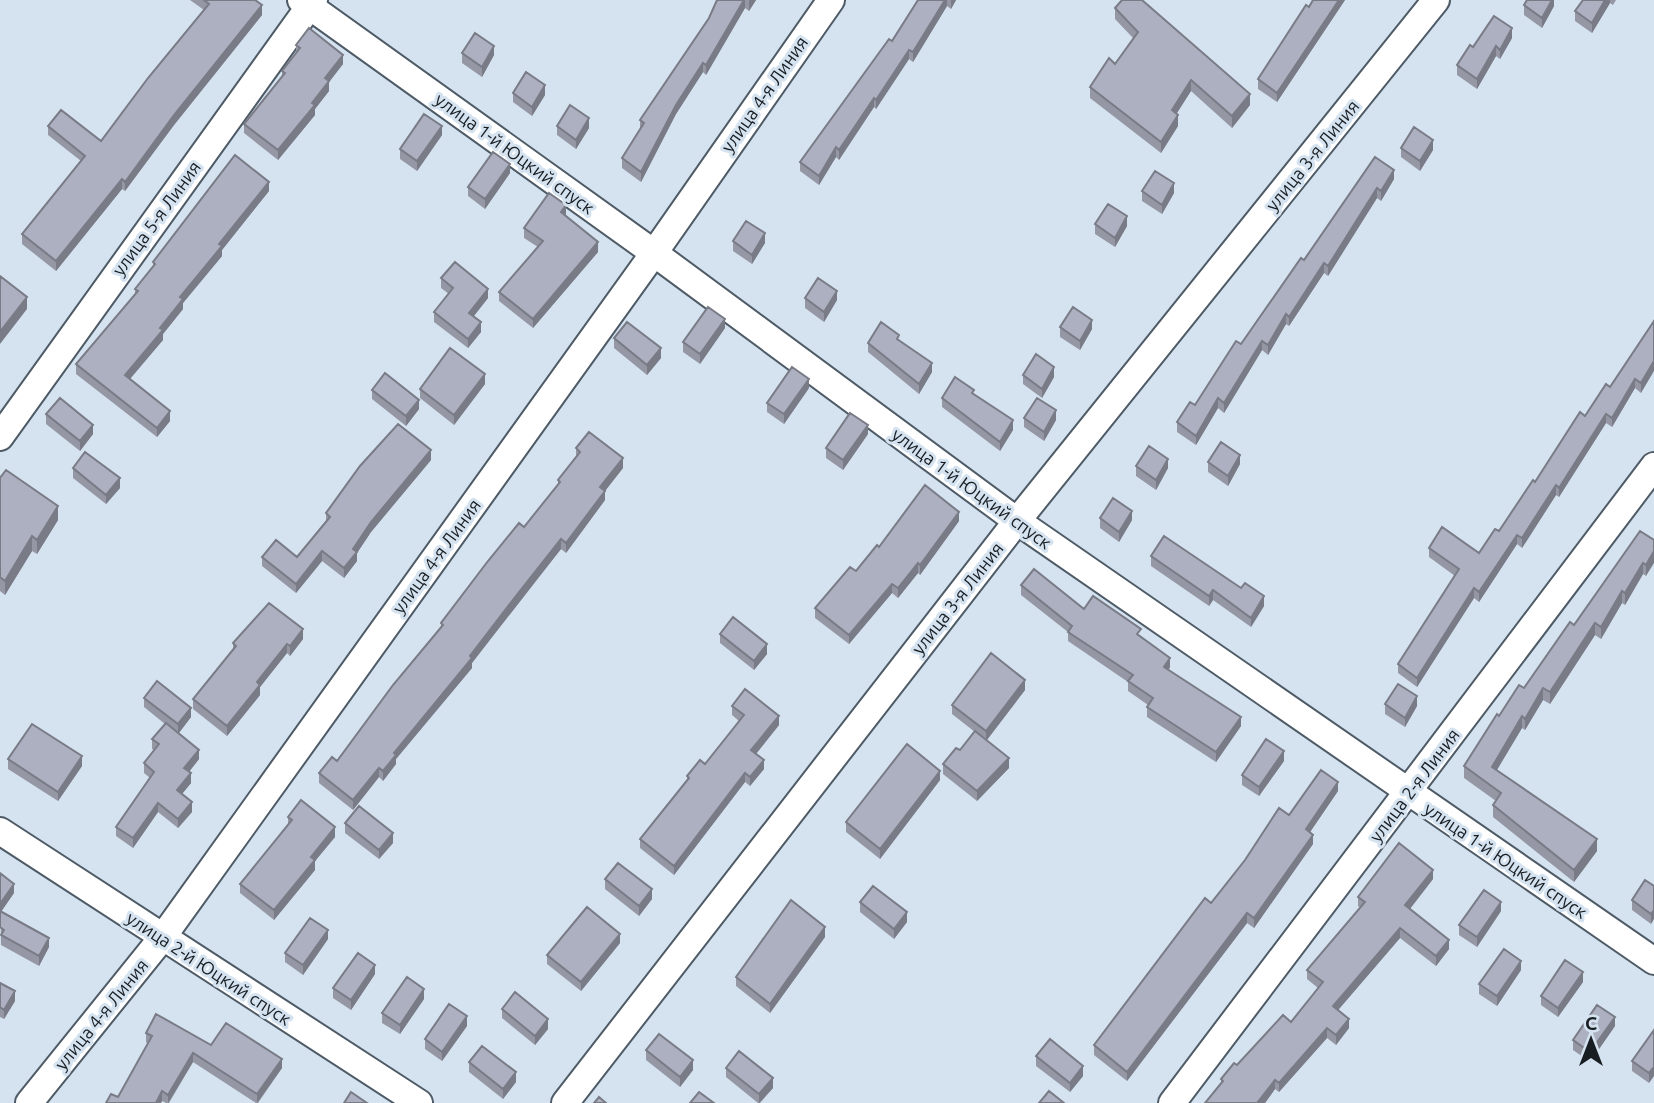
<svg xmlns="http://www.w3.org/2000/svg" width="1654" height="1103" font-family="Ubuntu,sans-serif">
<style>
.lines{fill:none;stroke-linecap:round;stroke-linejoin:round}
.minor-casing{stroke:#4e5b66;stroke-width:30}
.minor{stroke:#fff;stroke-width:26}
.wall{fill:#9597a5}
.shaded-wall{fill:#797b86}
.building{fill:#adb0c0;stroke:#797b86;stroke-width:2}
.labels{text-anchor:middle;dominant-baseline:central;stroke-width:6;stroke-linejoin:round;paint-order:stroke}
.street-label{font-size:18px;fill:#181d22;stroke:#d5e3f0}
</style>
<rect width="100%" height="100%" fill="#d5e3f0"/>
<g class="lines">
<g class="minor-casing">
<path id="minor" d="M301 0 654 253 1017 521 1654 961
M0 437 314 0
M0 831 419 1103
M29 1103 162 938 654 253 831 0
M565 1103 1017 521 1436 0
M1172 1103 1654 466"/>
</g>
<use href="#minor" class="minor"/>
</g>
<path class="wall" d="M190 0H255L262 15 174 125 125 191 122 189 56 271 22 244V234L81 161 48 135V126L101 141 204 10Z
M717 0H756L749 11 745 8 706 75 703 72 676 114 641 182 622 168V158L640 129V120L709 18Z
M918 0H956L951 9 947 6 913 62 909 59 876 109 874 107 839 160 836 157 819 185 800 171V162L892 41Z
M1313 0H1345L1277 102 1258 89V79Z
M1554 0V6L1542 28 1524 15V5Z
M1583 0H1616L1613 5 1610 3 1592 33 1575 21V11Z
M1115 8 1250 105 1232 128 1191 91 1176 113 1178 126 1161 153 1090 98V87L1115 64 1133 38 1115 19Z
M1512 38 1500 59 1496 56 1477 89 1457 75V65L1473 47Z
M296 45 343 64 329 82V91L315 109V115L278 160 244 133V124L282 77V71L296 53Z
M462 53 494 55 482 77 462 63Z
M513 93 545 95 532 116 513 102Z
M557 126 589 128 576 149 557 135Z
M442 135 417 171 400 159V149Z
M1401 148 1433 150 1420 171 1401 157Z
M1375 157 1394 179 1381 201 1377 198 1328 276 1324 273 1289 326 1286 324 1268 355 1262 350 1224 413 1218 408 1196 445 1177 432V422L1195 405 1304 260Z
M510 173 485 209 468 196V187Z
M269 191 222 250V256L183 303V309L163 334V340L129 379 170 421 157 437 76 374V364L135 295V289L153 268V262Z
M1142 191 1174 193 1162 214 1142 201Z
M566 214 565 216 598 252 533 328 499 301V292L538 247 524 238V228Z
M1095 224 1127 226 1115 247 1095 234Z
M733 241 765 243 752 264 733 251Z
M441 278 488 298 474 316 481 332 468 348 434 322V312L449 294 441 288Z
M805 298 837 300 824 322 805 308Z
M1654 321 1641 393 1635 388 1612 427 1606 423 1559 497 1556 495 1522 548 1517 544 1479 602 1474 598 1417 687 1398 673V664L1455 576 1429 557V548L1479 553 1499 531 1585 416 1610 387Z
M1060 327 1092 329 1080 350 1060 337Z
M725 328 700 364 683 352V342Z
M614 338 661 358 647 375 614 348Z
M899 341 932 372 919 394 868 352V343Z
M1023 375 1054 377 1042 398 1023 384Z
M485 384 454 425 420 398V389Z
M809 388 784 424 767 412V403Z
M372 390 419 409 406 426 372 399Z
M942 398 1013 430 1000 451 942 407Z
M46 414 93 434 80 451 46 424Z
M1024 418 1056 420 1044 441 1024 427Z
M868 434 843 470 826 458V448Z
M576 448 623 468 605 491V500L566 553 561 549 519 601 472 663V668L396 759V764L383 781 379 777 353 810 319 783V773L337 761 441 628V623L524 527 558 485V480L576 458Z
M431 460 371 532 357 553V561L344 578 322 561 296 593 262 566V557H297L326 521V513Z
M1208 462 1240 464 1228 486 1208 472Z
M1136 466 1168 468 1156 490 1136 476Z
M73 468 120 488 106 504 73 478Z
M0 478 58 520 37 554 32 551 5 595 0 591Z
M1100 518 1132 520 1119 542 1100 528Z
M959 521 920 575 918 573 898 598 892 593 849 644 815 618V608L856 571 879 547Z
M1654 540 1646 576 1643 574 1625 605 1622 603 1601 639 1595 635 1550 704 1543 700 1525 730 1522 728 1497 770 1597 851 1574 882 1493 817V805L1496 801 1464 778V766L1499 716 1524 688 1574 625Z
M1151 556 1264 606 1251 627 1213 600 1209 606 1151 566Z
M1021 585 1084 609 1141 637 1170 667 1169 670 1241 726 1216 762 1147 717V707L1148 705 1128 691V682L1068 641V632L1021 595Z
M720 634 767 654 754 670 720 643Z
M303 639 290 656 287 653 260 687V695L227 736 193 709V699L233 651V643Z
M1025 690 987 740 1009 768 977 801 943 774V764L960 750 975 732 952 714V705Z
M144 698 191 717 179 733 199 759 189 772 191 783 182 794 192 812 178 828 158 812 133 848 116 836V827L150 778 144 773V763L154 750 152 749V739L165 724 144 707Z
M1385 704 1417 706 1405 727 1385 714Z
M732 706 779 725 756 754 764 769 750 786 745 782 674 875 640 848V839L687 781V776L705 764 739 721 732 715Z
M8 759 82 766 58 801 8 769Z
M1284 761 1259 796 1242 785V775Z
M940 780 880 859 846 832V822Z
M1338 791 1310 832 1313 844 1254 928 1247 923 1127 1081 1094 1055V1045L1211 903 1289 815Z
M288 817 335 837 315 861V870L274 920 240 893V884L288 825Z
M345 823 393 843 379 859 345 833Z
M0 873 14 893 1 912 49 947 39 966 1 945Z
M605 879 652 899 639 916 605 889Z
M1433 879 1410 909 1449 949 1436 966 1400 938 1338 1010 1349 1028 1336 1045 1327 1038 1279 1092 1275 1089 1265 1103H1205L1221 1085V1079L1291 1022 1318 988 1307 979V970L1361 908 1358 906V897Z
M1654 886 1651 924 1632 910V900Z
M860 902 907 922 894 939 860 912Z
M1501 911 1477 947 1459 935V925Z
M825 937 770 1013 736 986V977Z
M328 939 303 975 285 962V953Z
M620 943 581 991 547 964V955Z
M1521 970 1497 1006 1479 994V984Z
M375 974 351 1010 333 998V988Z
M1583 982 1558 1017 1541 1005V996Z
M0 983 15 1001 4 1019 0 1017Z
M424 999 400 1034 382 1023V1013Z
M502 1009 548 1029 535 1045 502 1018Z
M467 1026 442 1061 425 1049V1039Z
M1615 1026 1590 1062 1573 1050V1040Z
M1654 1030 1649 1083 1632 1071V1061Z
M146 1033 211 1045 282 1068 258 1103H256L193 1062 169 1103H166L162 1101 161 1103H106L118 1097 148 1044 146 1042Z
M646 1050 693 1070 680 1087 646 1060Z
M1036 1056 1083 1076 1070 1092 1036 1066Z
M469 1062 516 1082 503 1099 469 1072Z
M726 1068 773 1088 760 1103H758L726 1077Z"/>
<path class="shaded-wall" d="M744 0H745V8L706 75V65Z
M750 0H756L749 11V1Z
M945 0H947V6L913 62V52Z
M951 0H956L951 9Z
M1339 0H1345L1277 102V93Z
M1552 0H1554V6L1542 28V18Z
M1605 0H1610V3L1592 33V23Z
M262 5V15L174 125 125 191V182L174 115Z
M1512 28V38L1500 59V50Z
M494 46V55L482 77V67Z
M1496 46V56L1477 89V79Z
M909 50V59L876 109V100Z
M343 55V64L329 82V91L315 109V115L278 160V150L312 103 325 78Z
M703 63V72L676 114 641 182V172L676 105Z
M1191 80V91L1172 121V110Z
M545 85V95L532 116V107Z
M1250 94V105L1232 128V116Z
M874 98V107L839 160V150Z
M1178 115V126L1161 153V142Z
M589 118V128L576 149V140Z
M442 126V135L417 171V161Z
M1433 140V150L1420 171V161Z
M836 147V157L819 185V176Z
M510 164V173L485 209V199Z
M1394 170V179L1381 201V191Z
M122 179V189L56 271V261Z
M269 182V191L222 250V256L183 303V309L163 334V340L125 385V375L160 328 180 297 219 244Z
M1174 183V193L1162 214V205Z
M1377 188V198L1328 276V266Z
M566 205V214L561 222V212Z
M1127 216V226L1115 247V238Z
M765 233V243L752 264V255Z
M598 242V252L533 328V319Z
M1324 263V273L1289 326V317Z
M488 289V298L469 322V313Z
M837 291V300L824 322V312Z
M27 297V309L0 344V332Z
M1286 314V324L1268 355V345Z
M725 319V328L700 364V354Z
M1092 320V329L1080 350V341Z
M481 322V332L468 348V339Z
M1262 341V350L1224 413V403Z
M661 348V358L647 375V365Z
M1654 361V371L1641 393V383Z
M932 363V372L919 394V384Z
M1054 367V377L1042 398V389Z
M485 374V384L454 425V415Z
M809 379V388L784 424V414Z
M1635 379V388L1612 427V418Z
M1218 398V408L1196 445V436Z
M419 400V409L406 426V416Z
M1056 410V420L1044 441V432Z
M170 411V421L157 437V428Z
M1606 414V423L1559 497V488Z
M1013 420V430L1000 451V442Z
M93 425V434L80 451V441Z
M868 425V434L843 470V460Z
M431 450V460L371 532 357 553V561L344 578V568L353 549 371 522Z
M1240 455V464L1228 486V476Z
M623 458V468L605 491V500L566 553V543L600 487Z
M1168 459V468L1156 490V480Z
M120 478V488L106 504V495Z
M1556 485V495L1522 548V538Z
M58 506V520L37 554V540Z
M1132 511V520L1119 542V532Z
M959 512V521L920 575V565Z
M1517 535V544L1479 602V592Z
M32 536V551L5 595V581Z
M561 539V549L472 663V668L396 759V764L383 781V771L394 753 519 592Z
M322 551V561L296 593V584Z
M1654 551V563L1646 576V565Z
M918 563V573L898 598V588Z
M1643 563V574L1625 605V593Z
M892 584V593L849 644V635Z
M1474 588V598L1417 687V678Z
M1213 590V600L1209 606V596Z
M1622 591V603L1601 639V627Z
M1264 596V606L1251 627V618Z
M1595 623V635L1550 704V692Z
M303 629V639L290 656V646Z
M287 644V653L260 687V695L227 736V726L257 682Z
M767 644V654L754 670V661Z
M1170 658V667L1164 676V667Z
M1025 680V690L986 741V731Z
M1543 688V700L1525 730V719Z
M1417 696V706L1405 727V718Z
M191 708V717L178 734V724Z
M779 716V725L751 760V750Z
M1522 716V728L1492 778V767Z
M1241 717V726L1216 762V752Z
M199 750V759L184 778V768Z
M1284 751V761L1259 796V787Z
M82 756V766L58 801V792Z
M1009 758V768L977 801V791Z
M764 760V769L750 786V777Z
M379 768V777L353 810V800Z
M940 771V780L880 859V849Z
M191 773V783L177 800V790Z
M745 773V782L674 875V866Z
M1338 782V791L1306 838V829Z
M192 802V812L178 828V819Z
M158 803V812L133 848V838Z
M335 827V837L315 861V870L274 920V910L311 857Z
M393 833V843L379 859V850Z
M1313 835V844L1254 928V918Z
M1597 839V851L1574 882V870Z
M1433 870V879L1405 915V905Z
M14 884V893L0 913V904Z
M652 889V899L639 916V906Z
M1501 902V911L1477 947V937Z
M1654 910V919L1651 924V914Z
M907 912V922L894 939V929Z
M1247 913V923L1127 1081V1072Z
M825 927V937L770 1013V1004Z
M1400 928V938L1333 1016V1006Z
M328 930V939L303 975V965Z
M620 934V943L581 991V982Z
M49 938V947L39 966V956Z
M1449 940V949L1436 966V956Z
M1521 961V970L1497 1006V996Z
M375 965V974L351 1010V1000Z
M1583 972V982L1558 1017V1008Z
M424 989V999L400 1034V1025Z
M15 991V1001L4 1019V1010Z
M467 1016V1026L442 1061V1052Z
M1615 1017V1026L1590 1062V1052Z
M548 1019V1029L535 1045V1036Z
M1349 1019V1028L1336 1045V1035Z
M1327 1028V1038L1279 1092V1083Z
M193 1053V1062L168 1103V1095Z
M282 1059V1068L257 1103V1094Z
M693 1060V1070L680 1087V1077Z
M1083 1066V1076L1070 1092V1083Z
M1654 1067V1076L1649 1083V1073Z
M516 1072V1082L503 1099V1089Z
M773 1078V1088L759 1103V1094Z
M1275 1080V1089L1265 1103H1257Z
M162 1091V1101L161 1103H156Z"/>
<path class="building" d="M204 0H255L262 5 174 115 125 182 122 179 56 261 22 234 85 156 48 126 61 110 101 141 148 78 209 4Z
M717 0H744L706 65 703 63 676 105 641 172 622 158 644 123 640 120 709 18Z
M918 0H945L913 52 909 50 876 100 874 98 839 150 836 147 819 176 800 162 889 39 892 41Z
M1122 0H1142L1250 94 1232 116 1191 80 1172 110 1178 115 1161 142 1090 87 1109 58 1115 64 1138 32 1115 8Z
M1313 0H1339L1277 93 1258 79 1306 5 1309 7Z
M1527 0H1552L1542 18 1524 5Z
M1583 0H1605L1592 23 1575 11Z
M1494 16 1512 28 1500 50 1496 46 1477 79 1457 65 1470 45 1473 47Z
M309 28 343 55 325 78 329 81 312 103 315 105 278 150 244 124 285 73 282 71 300 48 296 45Z
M475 33 494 46 482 67 462 53Z
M526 72 545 85 532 107 513 93Z
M570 105 589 118 576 140 557 126Z
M424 114 442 126 417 161 400 149Z
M1414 127 1433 140 1420 161 1401 148Z
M493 152 510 164 485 199 468 187Z
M235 155 269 182 219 244 222 246 180 297 183 299 160 328 163 330 125 375 170 411 157 428 76 364 138 291 135 289 155 264 153 262Z
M1375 157 1394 170 1381 191 1377 188 1328 266 1324 263 1289 317 1286 314 1268 345 1262 341 1224 403 1218 398 1196 436 1177 422 1190 402 1195 405 1236 341 1241 344 1301 258 1304 260Z
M1155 171 1174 183 1162 205 1142 191Z
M549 193 566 205 561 212 598 242 533 319 499 292 543 241 524 228Z
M1108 204 1127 216 1115 238 1095 224Z
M746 221 765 233 752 255 733 241Z
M455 262 488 289 469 313 481 322 468 339 434 312 453 288 441 278Z
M0 276 27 297 0 332Z
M818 278 837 291 824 312 805 298Z
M708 307 725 319 700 354 683 342Z
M1073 307 1092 320 1080 341 1060 327Z
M1654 321V361L1641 383 1635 379 1612 418 1606 414 1559 488 1556 485 1522 538 1517 535 1479 592 1474 588 1417 678 1398 664 1459 569 1429 548 1442 527 1479 553 1495 529 1499 531 1533 480 1535 482 1580 412 1585 416 1606 384 1610 387Z
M627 322 661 348 647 365 614 338Z
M881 322 899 335 897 339 932 363 919 384 868 343Z
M450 348 485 374 454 415 420 389Z
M1036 354 1054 367 1042 389 1023 375Z
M792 367 809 379 784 414 767 403Z
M385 373 419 400 406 416 372 390Z
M955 377 974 390 972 393 1013 420 1000 442 942 398Z
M60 398 93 425 80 441 46 414Z
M1037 398 1056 410 1044 432 1024 418Z
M850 413 868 425 843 460 826 448Z
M398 424 431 450 371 522 353 549 357 552 344 568 322 551 296 584 262 557 276 540 297 557 330 517 326 513 360 466Z
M589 432 623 458 600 487 605 491 566 543 561 539 519 592 470 656 472 658 394 753 396 755 383 771 379 768 353 800 319 773 332 757 337 761 393 685 443 625 441 623 488 561 519 523 524 527 560 482 558 480 580 452 576 448Z
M1221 442 1240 455 1228 476 1208 462Z
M1149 446 1168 459 1156 480 1136 466Z
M85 452 120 478 106 495 73 468Z
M6 470 58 506 37 540 32 536 5 581 0 577V478Z
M925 485 959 512 920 565 918 563 898 588 892 584 849 635 815 608 850 567 856 571 877 545 879 547Z
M1113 498 1132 511 1119 532 1100 518Z
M1640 531 1654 540V551L1646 565 1643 563 1625 593 1622 591 1601 627 1595 623 1550 692 1543 688 1525 719 1522 716 1492 767 1597 839 1574 870 1493 805 1501 793 1464 766 1497 714 1499 716 1519 685 1524 688 1570 622 1574 625Z
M1164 536 1241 588 1245 583 1264 596 1251 618 1213 590 1209 596 1151 556Z
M1034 569 1084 609 1093 596 1141 629 1137 634 1170 658 1164 667 1241 717 1216 752 1147 707 1153 698 1128 681 1133 675 1068 632 1072 626 1021 585Z
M269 603 303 629 290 646 287 644 257 682 260 685 227 726 193 699 236 646 233 643Z
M733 617 767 644 754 661 720 634Z
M991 653 1025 680 986 731 952 705Z
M157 681 191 708 178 724 144 698Z
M1398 684 1417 696 1405 718 1385 704Z
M745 689 779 716 751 750 764 760 750 777 745 773 674 866 640 839 689 778 687 776 700 760 705 764 744 715 732 706Z
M166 723 199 750 184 768 191 773 177 790 192 802 178 819 158 803 133 838 116 827 154 772 144 763 159 744 152 739Z
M32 724 82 756 58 792 8 759Z
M975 731 1009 758 977 791 943 764 956 748 960 750Z
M1266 739 1284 751 1259 787 1242 775Z
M907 744 940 771 880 849 846 822Z
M1321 770 1338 782 1306 829 1313 835 1254 918 1247 913 1127 1072 1094 1045 1205 898 1211 903 1245 860 1279 808 1289 815Z
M301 800 335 827 311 857 315 860 274 910 240 884 292 820 288 817Z
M359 806 393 833 379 850 345 823Z
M1399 843 1433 870 1405 905 1449 940 1436 956 1400 928 1333 1006 1349 1019 1336 1035 1327 1028 1279 1083 1275 1080 1257 1103H1205L1223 1081 1221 1079 1234 1063 1237 1065 1283 1015 1291 1022 1323 982 1307 970 1365 902 1358 897Z
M618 863 652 889 639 906 605 879Z
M0 873 14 884 0 904Z
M1645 880 1654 886V910L1651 914 1632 900Z
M873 886 907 912 894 929 860 902Z
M1484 890 1501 902 1477 937 1459 925Z
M791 900 825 927 770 1004 736 977Z
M587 907 620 934 581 982 547 955Z
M0 911 49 938 39 956 1 935 4 930 0 927Z
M310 918 328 930 303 965 285 953Z
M1504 949 1521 961 1497 996 1479 984Z
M358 953 375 965 351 1000 333 988Z
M1565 960 1583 972 1558 1008 1541 996Z
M407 977 424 989 400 1025 382 1013Z
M0 983 15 991 4 1010 0 1007Z
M515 992 548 1019 535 1036 502 1009Z
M449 1004 467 1016 442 1052 425 1039Z
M1597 1005 1615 1017 1590 1052 1573 1040Z
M156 1014 211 1045 226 1023 282 1059 257 1094 193 1053 168 1095 162 1091 156 1103H106L111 1094 118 1097 152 1036 146 1033Z
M1654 1030V1067L1649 1073 1632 1061Z
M659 1034 693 1060 680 1077 646 1050Z
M1050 1039 1083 1066 1070 1083 1036 1056Z
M482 1046 516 1072 503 1089 469 1062Z
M739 1051 773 1078 759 1094 726 1068Z
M1049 1091 1064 1103H1039Z
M351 1092 367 1103H344Z
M699 1092 714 1103H690Z
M599 1097 606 1103H594Z"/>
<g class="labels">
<g class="street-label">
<text transform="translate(764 94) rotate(-55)">улица 4-я Линия</text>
<text transform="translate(515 153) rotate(36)">улица 1-й Юцкий спуск</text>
<text transform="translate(1312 155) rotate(-51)">улица 3-я Линия</text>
<text transform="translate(156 218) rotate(-54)">улица 5-я Линия</text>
<text transform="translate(972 488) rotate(36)">улица 1-й Юцкий спуск</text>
<text transform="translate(436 556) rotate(-54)">улица 4-я Линия</text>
<text transform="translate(957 598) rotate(-52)">улица 3-я Линия</text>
<text transform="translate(1414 785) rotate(-53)">улица 2-я Линия</text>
<text transform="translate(1506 860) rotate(34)">улица 1-й Юцкий спуск</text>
<text transform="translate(209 968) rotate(33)">улица 2-й Юцкий спуск</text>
<text transform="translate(101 1014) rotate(-51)">улица 4-я Линия</text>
</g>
</g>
<g transform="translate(1591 1040)" stroke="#d5e3f0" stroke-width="5" paint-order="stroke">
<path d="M0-5L12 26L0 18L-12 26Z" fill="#181d22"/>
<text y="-10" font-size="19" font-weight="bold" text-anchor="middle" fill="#181d22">С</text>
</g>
</svg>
